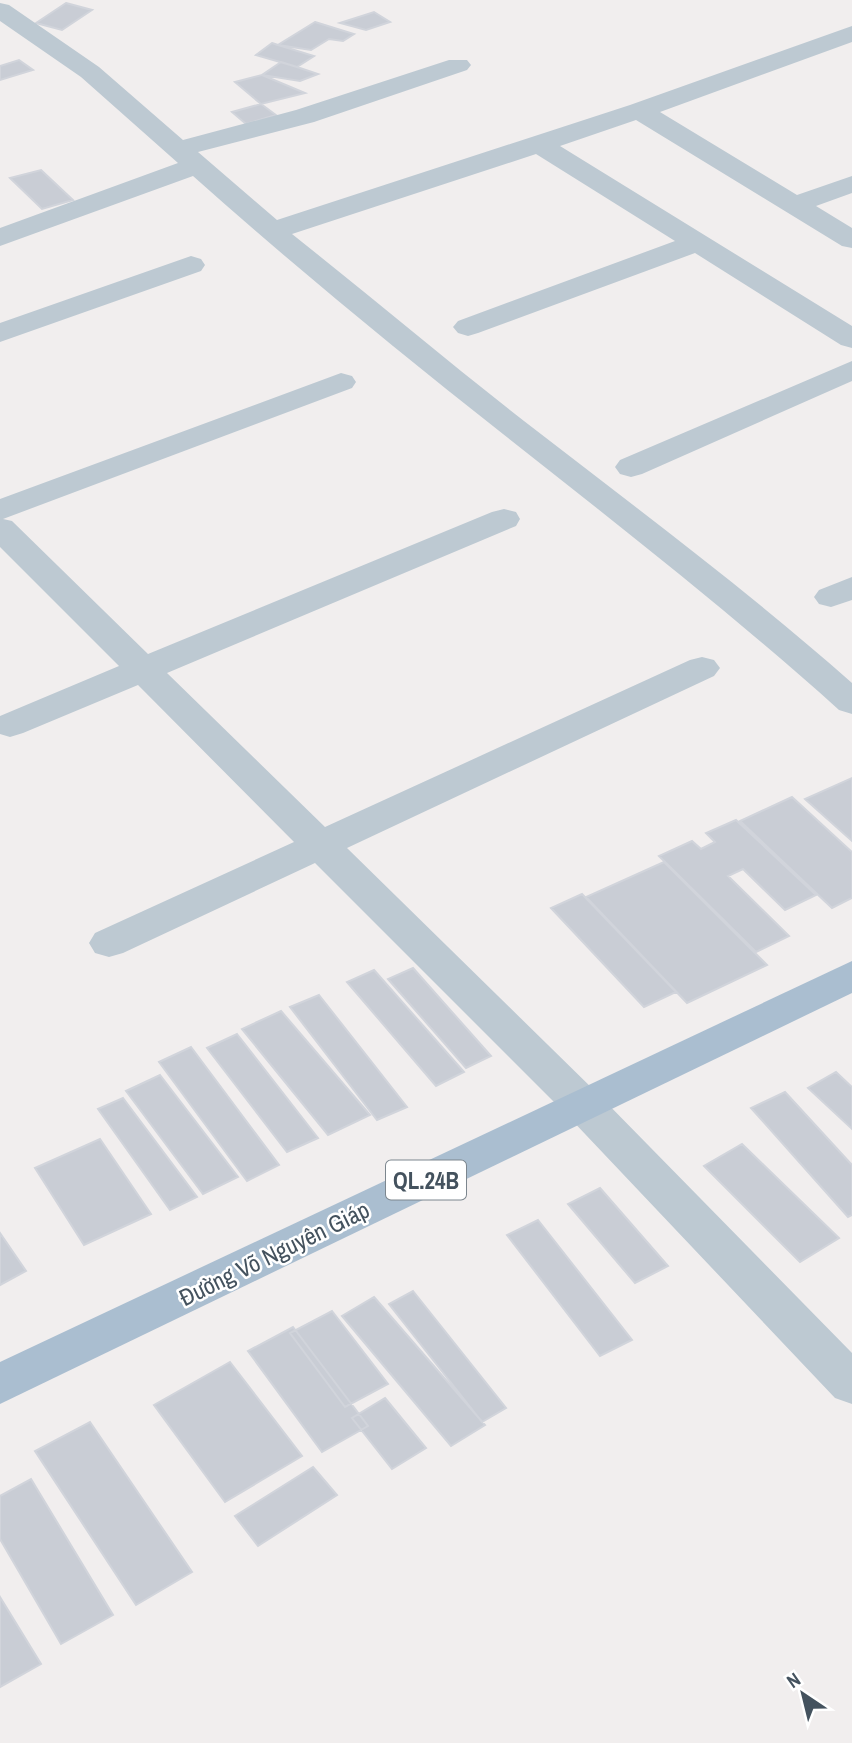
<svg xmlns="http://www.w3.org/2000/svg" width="852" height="1743" font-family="'Archivo Narrow',sans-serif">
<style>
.building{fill:#c9cdd5;stroke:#d1d4db;stroke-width:2}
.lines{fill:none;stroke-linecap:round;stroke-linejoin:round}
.minor{fill:#bdc9d2;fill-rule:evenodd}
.primary{fill:#aabed0;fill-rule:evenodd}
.labels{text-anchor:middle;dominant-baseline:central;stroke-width:5;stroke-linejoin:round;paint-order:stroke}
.shield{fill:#fff;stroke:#7c868e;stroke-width:2}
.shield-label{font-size:23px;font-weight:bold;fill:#44525e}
.street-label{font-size:24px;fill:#44525e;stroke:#fff}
</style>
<rect width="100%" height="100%" fill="#f1eeee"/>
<path class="building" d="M66 3 92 10 62 30 36 23Z
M374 12 390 22 366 30 340 23Z
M315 22 354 34 343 41 329 39 311 50 278 45Z
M272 43 278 45 314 56 297 67 256 55Z
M19 60 33 70 0 80V66Z
M281 62 297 67 318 74 300 81 262 75Z
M262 75 305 93 261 104 235 82Z
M261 104 276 115 246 124 232 112Z
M41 170 73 200 42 209 10 178Z
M852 778V841L805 799Z
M792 797 852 852V898L832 908 740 821Z
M736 820 816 895 785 910 743 869 728 876 789 936 756 952 659 856 692 841 701 849 715 842 706 833Z
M664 862 767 965 687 1003 586 897Z
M582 894 676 992 644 1007 551 908Z
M413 968 491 1056 466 1068 388 979Z
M374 970 464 1072 436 1086 347 982Z
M319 995 407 1107 377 1120 290 1007Z
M281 1011 370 1115 328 1135 242 1029Z
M237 1034 318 1138 287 1152 207 1048Z
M191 1047 279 1165 247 1181 159 1062Z
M836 1072 852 1087V1129L808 1088Z
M160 1075 238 1177 203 1194 126 1091Z
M785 1092 852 1165V1215L848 1217 751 1108Z
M123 1098 197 1197 170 1210 98 1109Z
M100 1139 151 1214 84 1245 35 1168Z
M742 1144 839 1238 800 1262 704 1166Z
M600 1188 668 1266 635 1283 568 1204Z
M538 1220 632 1340 600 1356 507 1235Z
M0 1233 26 1271 0 1285Z
M413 1291 506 1408 482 1422 389 1304Z
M374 1297 485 1425 451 1446 342 1316Z
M332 1311 388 1384 345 1407 290 1333Z
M293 1327 368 1426 322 1452 248 1351Z
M230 1362 302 1456 225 1502 154 1405Z
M385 1398 426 1448 392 1469 352 1418Z
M90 1422 192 1572 136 1605 35 1451Z
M313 1467 337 1495 258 1546 235 1516Z
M31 1479 113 1615 61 1644 0 1539V1496Z
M0 1597 41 1664 0 1687Z"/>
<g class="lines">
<path class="minor" d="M0 3 9 5 99 67 183 140 296 110 449 60H467L471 65 467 70 314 122 198 152 277 220 630 105 852 26V42L660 112 797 195 852 176V193L816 206 852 228V248L842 246 636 120 560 146 852 326V348L841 345 695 253 478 333 468 336 458 333 453 327 458 321 675 241 536 154 292 234C370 296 446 360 524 421 635 507 747 590 852 683V714L839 710C731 613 617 524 503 434 397 351 293 265 193 176L0 246V228L178 163 81 77 0 21Z
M191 256 201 259 205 265 201 271 0 342V323Z
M852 361V381L642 474 631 477 620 474 615 467 620 460Z
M341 373 352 376 356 382 352 388 3 519 12 521 148 654 492 512 504 509 516 512 520 519 516 526 167 673 325 827 690 660 702 657 714 660 720 668 714 676 347 848 598 1094 852 1353V1404L835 1398 568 1116 315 863 123 953 109 957 95 953 89 943 95 933 294 842 138 685 23 733 10 737 0 734V716L119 666 0 547V499Z
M852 577V600L831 607 819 604 814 597 819 590Z"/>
<path class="primary" d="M852 961V993L0 1404V1362Z"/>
</g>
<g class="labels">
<rect class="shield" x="386" y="1160.5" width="80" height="39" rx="5"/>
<g class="shield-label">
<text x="426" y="1180">QL.24B</text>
</g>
<g class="street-label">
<text transform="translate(274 1253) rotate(-26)">Đường Võ Nguyên Giáp</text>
</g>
</g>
<g transform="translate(803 1694) rotate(325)" stroke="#ffffff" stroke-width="5" paint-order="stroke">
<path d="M0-5L12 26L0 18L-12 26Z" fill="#44525e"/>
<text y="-10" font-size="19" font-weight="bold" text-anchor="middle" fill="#44525e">N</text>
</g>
</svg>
